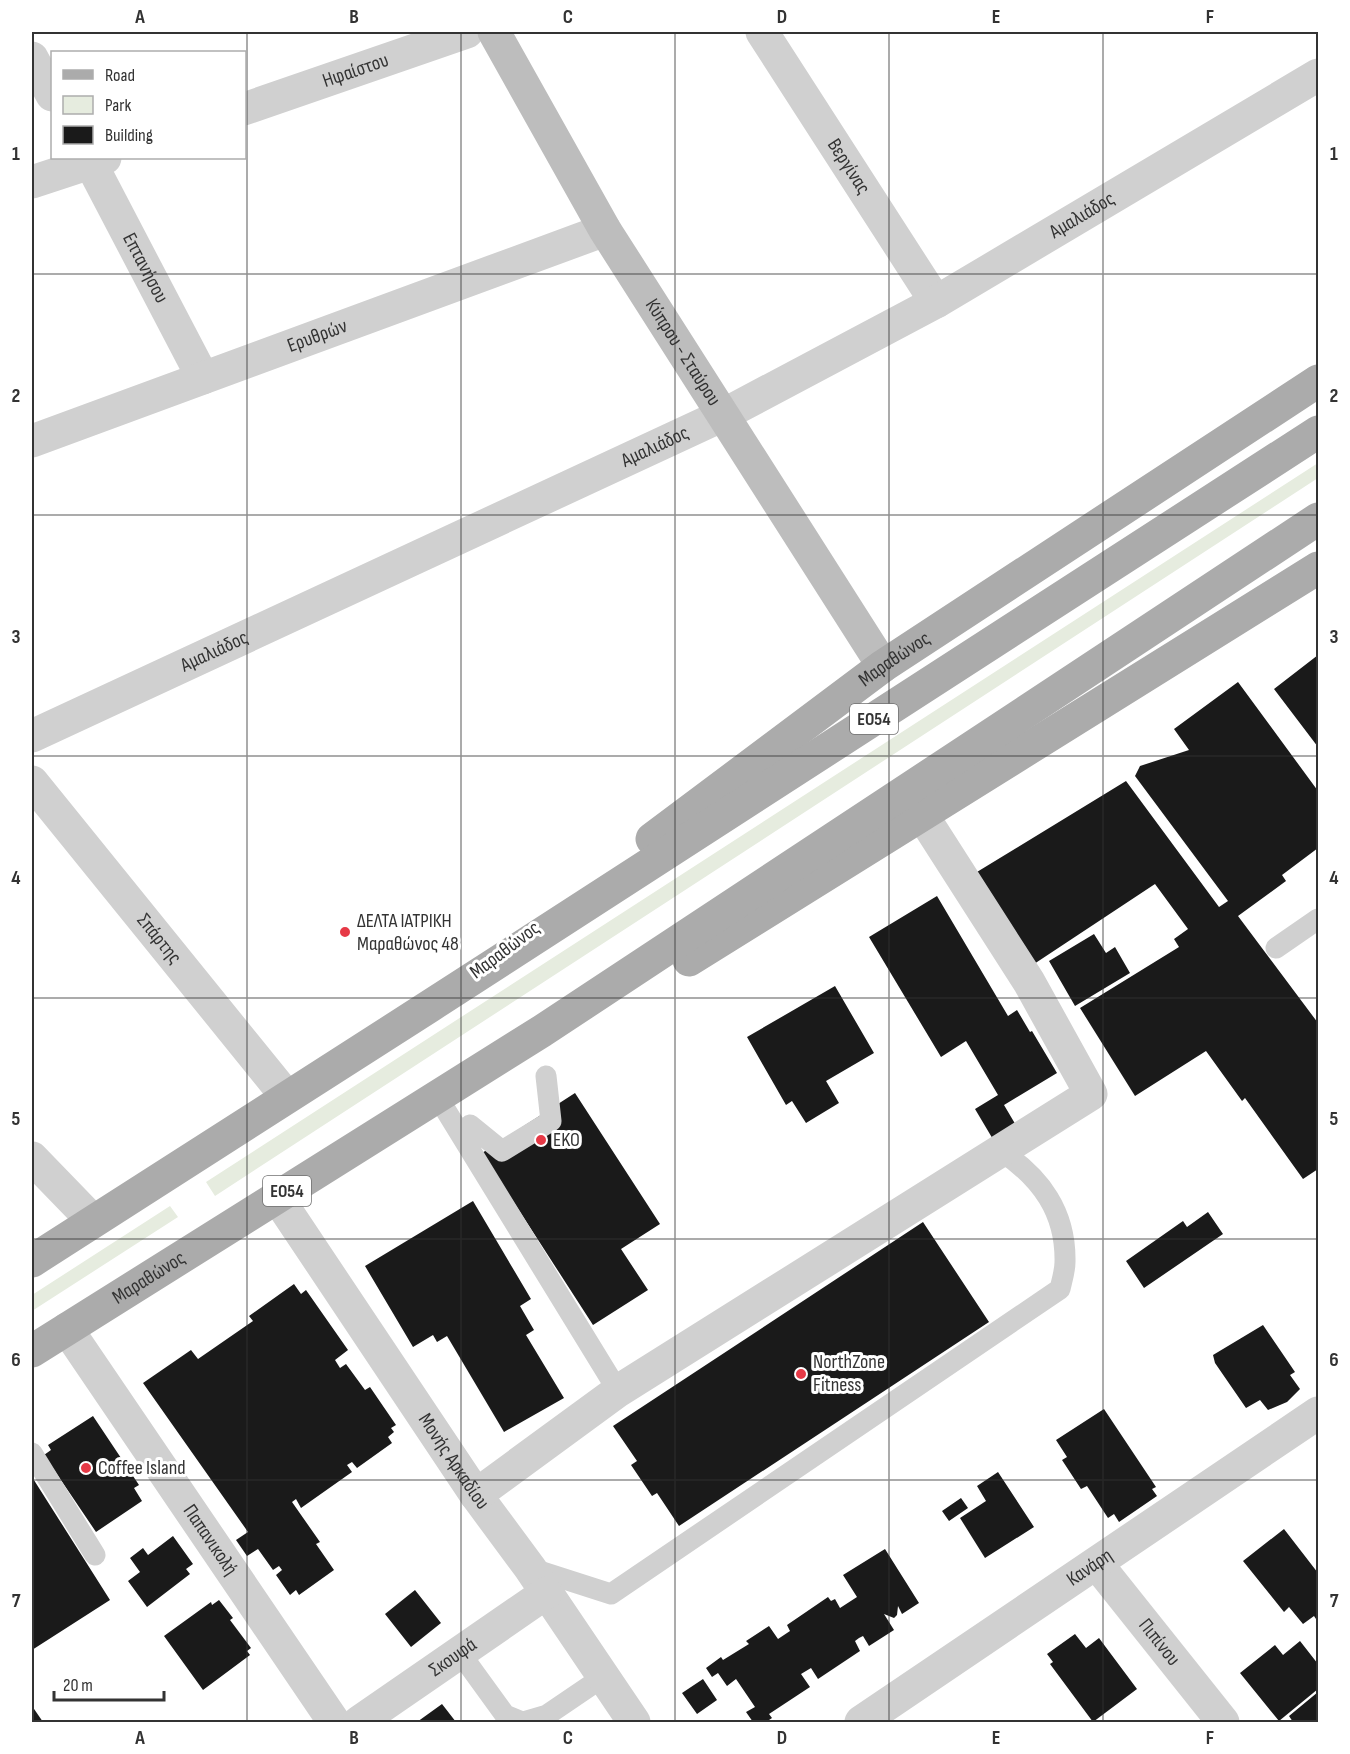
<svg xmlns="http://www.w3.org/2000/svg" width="1350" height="1754" font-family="'Sofia Sans Condensed',sans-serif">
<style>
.green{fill:#e6ecdf}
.building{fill:#1a1a1a}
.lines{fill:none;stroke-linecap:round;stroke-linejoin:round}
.lane{stroke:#d0d0d0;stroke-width:21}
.street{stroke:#d0d0d0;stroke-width:33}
.secondary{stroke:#bdbdbd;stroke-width:33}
.primary{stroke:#ababab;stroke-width:33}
.grid{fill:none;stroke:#333;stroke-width:1.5;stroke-opacity:0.55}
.poi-dot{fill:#e63946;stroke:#fff;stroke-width:2}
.labels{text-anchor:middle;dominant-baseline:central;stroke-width:6;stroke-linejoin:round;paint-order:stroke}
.shield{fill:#fff;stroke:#707070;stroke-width:1.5}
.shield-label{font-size:18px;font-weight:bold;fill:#333}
.street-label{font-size:20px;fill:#333;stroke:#fff}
.poi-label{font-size:20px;fill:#333;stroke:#fff;text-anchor:start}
.neatline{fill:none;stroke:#333;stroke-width:2}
.grid-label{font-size:20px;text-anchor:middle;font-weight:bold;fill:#333}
</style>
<rect width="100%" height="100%" fill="#fff"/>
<path class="green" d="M1318 463V478L215 1196 206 1182Z
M170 1206 178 1217 32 1311V1295Z"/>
<path class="building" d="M1318 655V747L1274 689Z
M1238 682 1318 791V848L1282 875 1286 881 1238 916 1318 1023V1169L1303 1179 1245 1098 1242 1101 1206 1051 1135 1096 1080 1008 1179 947 1174 939 1188 929 1155 884 1031 966 972 875 1126 781 1219 907 1228 901 1135 776 1140 766 1189 750 1174 729Z
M937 896 1008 1016 1017 1010 1030 1032 1032 1031 1057 1073 1004 1105 1017 1127 994 1141 975 1109 998 1095 966 1041 941 1057 869 937Z
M1094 934 1106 953 1115 947 1130 973 1075 1006 1049 961Z
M835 986 874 1053 826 1081 839 1103 806 1123 792 1101 786 1105 747 1037Z
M575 1093 660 1224 621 1249 648 1290 593 1325 482 1153Z
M473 1201 531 1299 520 1306 534 1330 526 1335 564 1398 504 1432 447 1336 437 1342 433 1335 413 1347 365 1266Z
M1208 1212 1223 1234 1144 1288 1126 1261 1183 1221 1187 1227Z
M923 1222 989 1322 679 1526 657 1493 652 1496 631 1465 637 1461 613 1426Z
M294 1284 301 1294 306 1290 348 1350 335 1360 340 1368 346 1364 365 1390 370 1387 396 1425 391 1428 394 1432 388 1437 392 1443 357 1468 352 1462 347 1465 352 1472 301 1508 296 1499 292 1502 320 1542 316 1544 334 1570 299 1595 296 1590 290 1595 276 1575 282 1570 279 1566 273 1570 258 1549 247 1556 236 1540 248 1532 143 1383 191 1350 198 1359 253 1321 249 1316Z
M1263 1325 1295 1372 1290 1375 1300 1389 1287 1402 1268 1410 1260 1400 1246 1408 1215 1363 1213 1355Z
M1104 1409 1156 1487 1152 1489 1157 1496 1119 1522 1114 1514 1108 1518 1087 1486 1081 1489 1062 1460 1067 1457 1056 1440Z
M93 1416 139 1485 134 1488 142 1501 96 1532 44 1455 51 1450 48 1445Z
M998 1472 1034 1527 985 1558 960 1518 986 1501 977 1486Z
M32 1477 110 1600 32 1650Z
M961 1498 968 1508 949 1521 942 1511Z
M1284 1529 1318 1573V1622L1314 1616 1303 1624 1289 1607 1284 1612 1243 1561Z
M173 1536 193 1564 186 1569 190 1574 147 1607 128 1581 140 1572 130 1558 143 1548 148 1555Z
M885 1549 919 1603 902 1614 898 1606 897 1615 894 1618 884 1614 894 1630 869 1646 863 1636 859 1638 855 1641 860 1651 818 1679 811 1668 801 1674 810 1687 769 1714 772 1718 766 1722H753L746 1712 755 1707 736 1679 727 1686 718 1673 712 1677 706 1668 721 1657 723 1660 749 1644 746 1641 769 1626 778 1639 790 1631 787 1625 828 1597 831 1601 835 1599 840 1608 857 1597 843 1575Z
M415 1590 441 1623 411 1647 385 1614Z
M219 1600 233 1618 230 1620 251 1648 247 1651 250 1655 203 1690 164 1636 211 1602 212 1605Z
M1075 1634 1086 1648 1099 1638 1137 1689 1093 1722 1050 1664 1053 1662 1047 1654Z
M1300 1641 1318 1664V1689L1279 1721 1240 1673 1275 1645 1283 1655Z
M703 1679 717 1700 697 1714 682 1693Z
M1318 1692V1722H1293L1289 1716Z
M442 1704 456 1722H417Z
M32 1706 43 1722H32Z"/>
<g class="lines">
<path class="lane" d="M1276 948 1318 919
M437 1096 618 1391
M470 1125 502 1151 551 1121 546 1076
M32 1453 95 1555
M530 1568 611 1594 1060 1289C1062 1280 1065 1271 1065 1262 1066 1212 1041 1178 1001 1151
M460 1653 505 1715 522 1722
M523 1722 547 1715 603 1677"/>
<g class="street">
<path id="s1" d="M762 32 936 302"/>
<path d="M32 58 52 95"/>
<path id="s2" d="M244 109 467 32"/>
<path id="s3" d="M88 158 203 378"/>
<path d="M32 182 105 158"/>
<path id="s4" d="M32 441 605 230"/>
<path id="s5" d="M32 736 723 415 936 302 1318 75"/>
<path id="s6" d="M32 782 287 1097"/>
<path d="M32 1158 93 1221"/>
<path id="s7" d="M277 1197 476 1495 530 1568 634 1722"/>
<path id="s8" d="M67 1329 334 1722"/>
<path d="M476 1495 618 1391 1091 1094 1029 982 922 815"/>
<path id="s9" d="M1097 1564 1223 1722"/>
<path id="s10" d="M359 1722 546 1593"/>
<path id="s11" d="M861 1722 1318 1413"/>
</g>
<path class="secondary" id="s12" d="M494 32 605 230 883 666"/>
<g class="primary">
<path id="s13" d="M652 839 883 666 1318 381"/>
<path d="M689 960 1318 568"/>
<path d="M32 1261 430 1006 1318 432"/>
<path id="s14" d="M32 1351 542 1031 1318 519"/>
</g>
</g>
<path class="grid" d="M247 32V1722M461 32V1722M675 32V1722M889 32V1722M1103 32V1722M32 274H1318M32 515H1318M32 756H1318M32 998H1318M32 1239H1318M32 1480H1318"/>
<g class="poi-dot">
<circle cx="345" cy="932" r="6"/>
<circle cx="541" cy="1140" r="6"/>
<circle cx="801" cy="1374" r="6"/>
<circle cx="86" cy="1468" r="6"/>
</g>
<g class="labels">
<g class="shield">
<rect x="850" y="704" width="48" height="30" rx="4.5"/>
<rect x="263" y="1176" width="48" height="30" rx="4.5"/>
</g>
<g class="shield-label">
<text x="874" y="719">ΕΟ54</text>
<text x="287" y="1191">ΕΟ54</text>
</g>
<g class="street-label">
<text stroke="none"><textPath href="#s2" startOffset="118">Ηφαίστου</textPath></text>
<text stroke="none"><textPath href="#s1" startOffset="160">Βεργίνας</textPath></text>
<text stroke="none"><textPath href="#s5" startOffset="1173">Αμαλιάδος</textPath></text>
<text stroke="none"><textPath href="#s3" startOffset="124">Επτανήσου</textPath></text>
<text stroke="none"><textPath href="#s4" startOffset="304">Ερυθρών</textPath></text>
<text stroke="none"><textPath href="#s12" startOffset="372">Κύπρου - Σταύρου</textPath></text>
<text stroke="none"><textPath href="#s5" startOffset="687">Αμαλιάδος</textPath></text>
<text stroke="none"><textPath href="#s5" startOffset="201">Αμαλιάδος</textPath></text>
<text stroke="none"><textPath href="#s13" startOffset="302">Μαραθώνος</textPath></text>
<text stroke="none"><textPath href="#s6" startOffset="202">Σπάρτης</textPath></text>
<text transform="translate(505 950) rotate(-37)">Μαραθώνος</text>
<text stroke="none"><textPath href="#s14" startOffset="138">Μαραθώνος</textPath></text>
<text stroke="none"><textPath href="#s7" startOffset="318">Μονής Αρκαδίου</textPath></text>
<text stroke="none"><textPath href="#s8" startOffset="255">Παπανικολή</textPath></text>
<text stroke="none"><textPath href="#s11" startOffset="276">Κανάρη</textPath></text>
<text stroke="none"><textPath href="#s9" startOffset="100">Πιπίνου</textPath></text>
<text stroke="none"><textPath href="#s10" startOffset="114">Σκουφά</textPath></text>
</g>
<g class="poi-label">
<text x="357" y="921">ΔΕΛΤΑ ΙΑΤΡΙΚΗ<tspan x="357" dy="23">Μαραθώνος 48</tspan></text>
<text x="553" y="1140">EKO</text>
<text x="813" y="1362">NorthZone<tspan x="813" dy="23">Fitness</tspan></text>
<text x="98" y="1468">Coffee Island</text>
</g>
</g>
<rect width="1350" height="1754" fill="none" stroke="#ffffff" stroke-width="66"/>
<rect x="51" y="51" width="195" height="108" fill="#ffffff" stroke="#adadad" stroke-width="1.5"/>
<rect x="63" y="70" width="30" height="9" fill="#ababab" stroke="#adadad" stroke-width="1.5"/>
<text x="105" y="81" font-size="18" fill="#333333">Road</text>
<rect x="63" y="96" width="30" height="18" fill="#e6ecdf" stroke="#adadad" stroke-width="1.5"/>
<text x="105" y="111" font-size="18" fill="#333333">Park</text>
<rect x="63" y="126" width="30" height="18" fill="#1a1a1a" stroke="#adadad" stroke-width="1.5"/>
<text x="105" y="141" font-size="18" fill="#333333">Building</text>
<path d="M54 1691v9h110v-9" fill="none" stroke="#333333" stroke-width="3"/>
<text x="63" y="1691" font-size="18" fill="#333333" stroke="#ffffff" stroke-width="4.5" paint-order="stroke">20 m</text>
<rect x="33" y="33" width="1284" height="1688" class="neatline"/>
<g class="grid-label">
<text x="140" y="23">A</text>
<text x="354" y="23">B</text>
<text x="568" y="23">C</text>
<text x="782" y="23">D</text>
<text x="996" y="23">E</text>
<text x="1210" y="23">F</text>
<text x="16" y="160">1</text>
<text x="1334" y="160">1</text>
<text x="16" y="402">2</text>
<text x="1334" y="402">2</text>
<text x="16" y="643">3</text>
<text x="1334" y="643">3</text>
<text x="16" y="884">4</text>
<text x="1334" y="884">4</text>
<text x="16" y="1125">5</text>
<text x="1334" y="1125">5</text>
<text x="16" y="1366">6</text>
<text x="1334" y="1366">6</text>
<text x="16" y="1607">7</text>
<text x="1334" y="1607">7</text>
<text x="140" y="1744">A</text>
<text x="354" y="1744">B</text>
<text x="568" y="1744">C</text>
<text x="782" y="1744">D</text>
<text x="996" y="1744">E</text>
<text x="1210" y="1744">F</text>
</g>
</svg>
